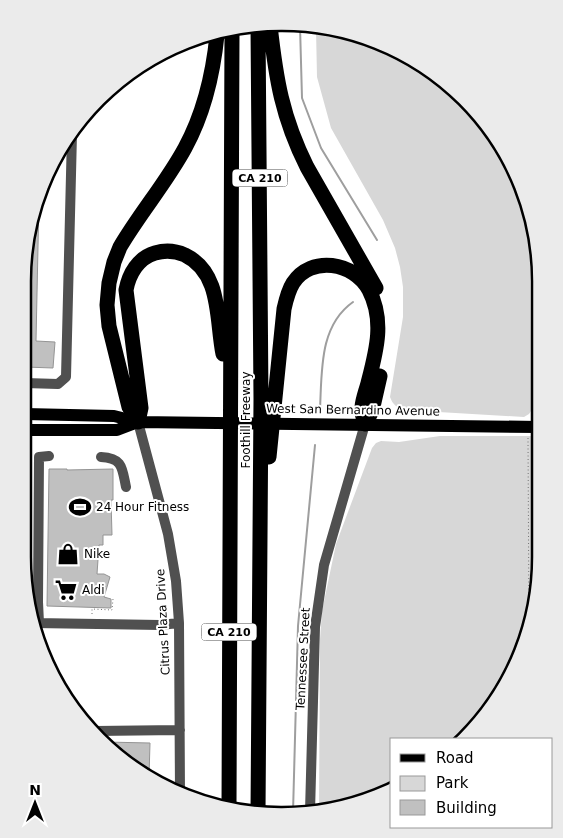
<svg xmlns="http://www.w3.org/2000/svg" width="563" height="838" font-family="'DejaVu Sans',sans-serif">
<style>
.green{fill:#d7d7d7}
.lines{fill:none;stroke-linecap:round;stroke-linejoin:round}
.stream{stroke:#9e9e9e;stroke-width:2}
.building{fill:#c0c0c0;stroke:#949494}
.path{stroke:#727272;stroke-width:1;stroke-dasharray:1 2.5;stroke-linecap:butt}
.minor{stroke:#505050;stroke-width:10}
.major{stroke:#000;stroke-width:12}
.highway{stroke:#000;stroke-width:15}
.labels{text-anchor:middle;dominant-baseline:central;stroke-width:4;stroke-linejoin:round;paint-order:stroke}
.shield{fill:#fff;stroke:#4c4c4c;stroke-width:1}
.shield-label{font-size:11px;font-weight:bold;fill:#000}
.street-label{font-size:12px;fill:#000;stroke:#fff}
.poi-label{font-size:12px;fill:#000;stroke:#fff;text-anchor:start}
.rim{fill:none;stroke:#000;stroke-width:2.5}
</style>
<rect width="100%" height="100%" fill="#fff"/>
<path class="green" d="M316 29 380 42 464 98 521 182 530 228 531 411 529 414 524 417 405 410C397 408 393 405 390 397L403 317V287L400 267 395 248 383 220 331 128 317 77Z
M440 436H538L536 607 514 671 465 739H392V788L332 810 319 811 320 639 322 611 336 544 372 448 376 443 381 441 399 442Z"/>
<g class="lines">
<path class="stream" d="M300 26 302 98 321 148 377 240
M320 409C322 371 319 326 353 302
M293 813 298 626 315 445"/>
</g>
<path class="building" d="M38 200H39L36 341 55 342 53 368 25 367 27 231Z
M49 469H67V470L113 469V500H111L112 535H103V545H99L97 574H104L110 577 104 597 111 599V608L47 606Z
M105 742 150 743 149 777 124 762Z"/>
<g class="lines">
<path class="path" d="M528 438 529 627
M92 614V609L112 610 113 599"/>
<path class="minor" d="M25 383 58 384 66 377 72 134
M138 422 168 534 176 581 179 623 180 794
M101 457C123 458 122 468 126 487
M35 623 160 625 179 623
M39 623 38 602 39 457 49 456
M95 731 180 730
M310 812 315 627 324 565 365 424"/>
<path class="major" d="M25 414 114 416 138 422 538 427
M24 430H117L138 422"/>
<path class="highway" d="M270 25C276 79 282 117 307 167L376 288
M138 422 129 407 109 326 107 305 109 283 114 262 120 247C140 213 166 183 185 148 204 113 213 75 217 35
M138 422 141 408 126 290C129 274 138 258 155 253 165 250 176 251 185 255 222 273 216 320 223 354
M365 424 372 411 380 376
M269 457 284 309C286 300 288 291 293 283 311 255 354 262 369 290 385 321 376 352 368 383 363 401 359 407 365 424
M229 807 232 32
M258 813 261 399 258 27"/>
</g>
<defs>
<g id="stadium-bare" transform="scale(1.725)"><path d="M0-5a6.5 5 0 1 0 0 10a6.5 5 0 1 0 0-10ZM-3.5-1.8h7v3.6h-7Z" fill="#000" stroke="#fff" stroke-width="2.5" paint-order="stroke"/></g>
<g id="shop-bare" transform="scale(1.725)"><path d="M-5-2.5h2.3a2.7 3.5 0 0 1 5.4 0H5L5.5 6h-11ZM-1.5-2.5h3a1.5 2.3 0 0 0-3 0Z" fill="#000" stroke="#fff" stroke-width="2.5" paint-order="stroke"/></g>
<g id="supermarket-bare" transform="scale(1.725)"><path d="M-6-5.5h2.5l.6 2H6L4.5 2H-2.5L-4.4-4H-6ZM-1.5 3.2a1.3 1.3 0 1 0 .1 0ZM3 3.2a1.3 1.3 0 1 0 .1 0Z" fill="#000" stroke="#fff" stroke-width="2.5" paint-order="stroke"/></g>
</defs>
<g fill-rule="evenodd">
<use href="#stadium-bare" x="80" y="507"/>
<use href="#shop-bare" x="68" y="554"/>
<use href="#supermarket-bare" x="66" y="590"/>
</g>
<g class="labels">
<g class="shield">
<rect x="232.5" y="169.5" width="55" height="17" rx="4"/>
<rect x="201.5" y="623.5" width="55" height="17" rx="4"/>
</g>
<g class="shield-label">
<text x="260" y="178">CA 210</text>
<text x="229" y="632">CA 210</text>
</g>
<g class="street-label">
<text transform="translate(353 410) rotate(1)">West San Bernardino Avenue</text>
<text transform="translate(246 420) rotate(-90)">Foothill Freeway</text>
<text transform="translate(163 622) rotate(-93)">Citrus Plaza Drive</text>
<text transform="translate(303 659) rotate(-87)">Tennessee Street</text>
</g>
<g class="poi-label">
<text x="96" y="507">24 Hour Fitness</text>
<text x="84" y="554">Nike</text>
<text x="82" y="590">Aldi</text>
</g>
</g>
<path d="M0 0H563V838H0ZM281 31H282A250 250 0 0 1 532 281V557A250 250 0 0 1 282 807H281A250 250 0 0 1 31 557V281A250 250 0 0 1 281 31Z" fill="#ebebeb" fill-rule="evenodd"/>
<path class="rim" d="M281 31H282A250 250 0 0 1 532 281V557A250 250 0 0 1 282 807H281A250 250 0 0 1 31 557V281A250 250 0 0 1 281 31Z"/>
<rect x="390" y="738" width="162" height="90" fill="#ffffff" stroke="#999999"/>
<rect x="400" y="754" width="25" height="8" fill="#000000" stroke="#999999"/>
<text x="436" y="763" font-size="15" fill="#000000">Road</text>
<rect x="400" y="776" width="25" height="15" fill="#d7d7d7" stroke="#999999"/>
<text x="436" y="788" font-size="15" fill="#000000">Park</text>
<rect x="400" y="800" width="25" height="15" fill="#c0c0c0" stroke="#999999"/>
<text x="436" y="813" font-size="15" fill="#000000">Building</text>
<g transform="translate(35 803)" stroke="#ffffff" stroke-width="4" paint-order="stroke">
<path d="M0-4L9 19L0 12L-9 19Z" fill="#000000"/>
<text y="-8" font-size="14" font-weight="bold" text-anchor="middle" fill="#000000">N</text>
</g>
</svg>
